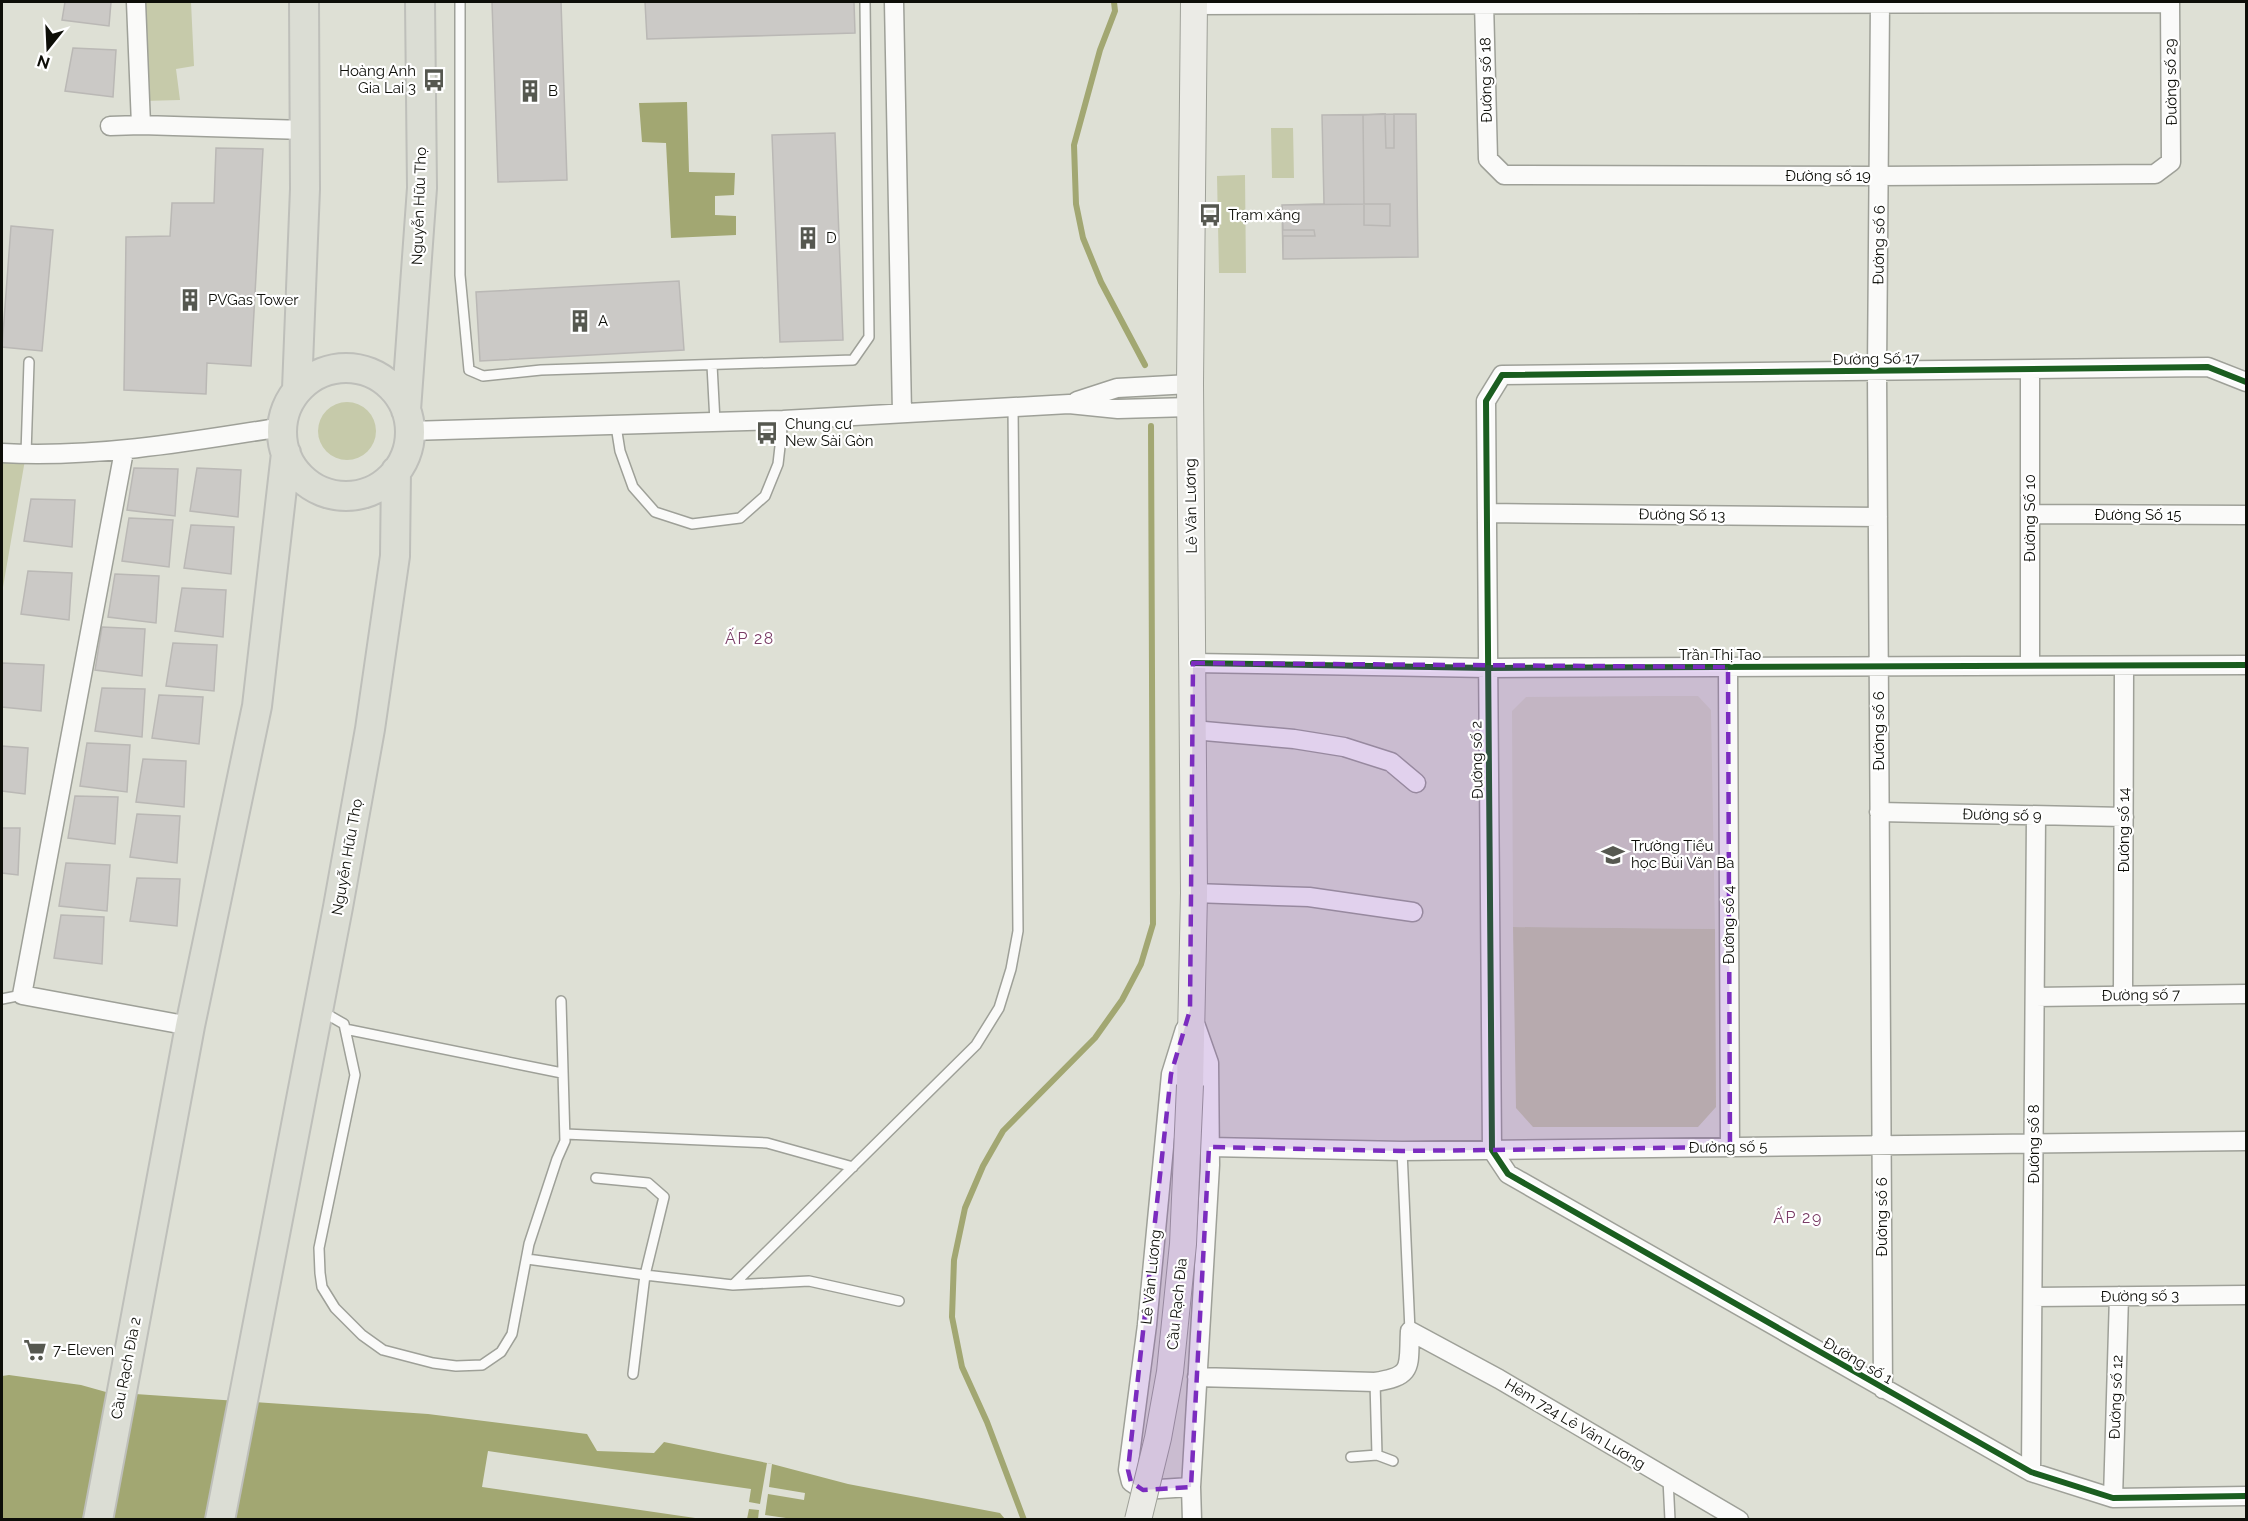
<svg xmlns="http://www.w3.org/2000/svg" width="2248" height="1521" font-family="Raleway,sans-serif">
<style>
.built{fill:#d5d8c5}
.green{fill:#c6caaa}
.water{fill:#a2a772}
.pier{fill:#dee0d5}
.lines{fill:none;stroke-linecap:round;stroke-linejoin:round}
.stream{stroke:#a2a772;stroke-width:6}
.building{fill:#cbc9c6;stroke:#bab8b5;stroke-width:1.5}
.service-casing{stroke:#9ea098;stroke-width:12}
.minor-casing{stroke:#9ea098;stroke-width:21}
.secondary-casing{stroke:#9ea098;stroke-width:28}
.primary-casing{stroke:#bebfba;stroke-width:32}
.service{stroke:#fafaf9;stroke-width:9}
.minor{stroke:#fafaf9;stroke-width:18}
.secondary{stroke:#ebebe6;stroke-width:26}
.primary{stroke:#dbddd4;stroke-width:28}
.secondary-bridge-casing{stroke:#9ea098;stroke-width:28;stroke-linecap:butt}
.secondary-bridge{stroke:#ebebe6;stroke-width:26}
.cycleway-casing{stroke:#fff;stroke-width:10}
.cycleway{stroke:#1b5e20;stroke-width:6}
.marked{fill:#7b2cbf;fill-opacity:0.2;stroke:#7b2cbf;stroke-width:4.5;stroke-dasharray:12 8;stroke-linejoin:round}
.labels{text-anchor:middle;dominant-baseline:central;stroke-width:4.5;stroke-linejoin:round;paint-order:stroke}
.poi-label{font-size:15px;fill:#0d0e08;stroke:#fff;text-anchor:start}
.street-label{font-size:15px;fill:#0d0e08;stroke:#fff}
.neighbourhood-label{font-size:16px;letter-spacing:1.5px;fill:#7a3d66;stroke:#fff}
</style>
<rect width="100%" height="100%" fill="#dee0d5"/>
<path class="built" d="M1658 696H1698L1711 710 1715 929 1513 927 1512 711 1526 697Z"/>
<path class="green" d="M143 2H191L194 66 176 69 180 100 143 101Z
M1271 128H1293L1294 178H1272Z
M1245 175 1246 273H1219L1217 176Z
M318 431a29 29 0 1 1 58 0a29 29 0 1 1-58 0Z
M2 453 26 454 2 593Z
M1513 927 1715 929 1716 1107 1698 1127H1533L1516 1108Z"/>
<path class="water" d="M687 102 689 172 735 173 734 195 715 196V215L736 216V235L671 238 666 143 642 142 639 103Z
M9 1375 81 1385 106 1392 428 1414 587 1434 597 1451 654 1453 664 1442 772 1464 848 1484 1000 1513 1005 1519H2V1376Z"/>
<path class="pier" d="M488 1451 751 1489 749 1502 760 1504 767 1463 772 1464 769 1487 805 1493 804 1500 768 1494 765 1515 793 1519H758L759 1510 749 1509 747 1519H702L482 1487Z"/>
<g class="lines">
<path class="stream" d="M1114 2 1115 11 1100 50 1074 145 1076 204 1083 238 1101 282 1145 365
M1024 1520 987 1422 962 1367 952 1317 954 1260 965 1208 983 1166 1003 1131 1095 1038 1122 1000 1141 964 1153 924 1151 426"/>
</g>
<path class="building" d="M65 2H111L109 26 62 20Z
M492 2H561L567 180 498 182Z
M645 2H854L855 33 647 39Z
M73 48 116 50 113 97 65 91Z
M1385 114 1386 148H1394V114H1416L1418 257 1283 259V236H1315L1314 230H1283L1282 205 1364 204 1363 115Z
M1416 114 1418 257 1283 259 1282 205 1324 204 1322 115Z
M835 133 843 340 780 342 772 135Z
M216 148 263 149 251 366 207 363 206 394 124 390 126 237 170 236 172 203H214Z
M1364 204H1390V226L1364 225Z
M11 226 53 230 42 351 2 347Z
M679 281 684 350 480 361 476 292Z
M134 468 178 469 175 516 127 510Z
M197 468 241 470 238 517 190 511Z
M31 499 75 500 72 547 24 541Z
M129 518 173 520 169 567 122 561Z
M191 525 234 527 231 574 184 568Z
M28 571 72 573 69 620 21 614Z
M115 574 159 576 156 623 108 617Z
M182 588 226 590 223 637 175 631Z
M102 627 145 629 142 676 95 670Z
M173 643 217 645 214 691 166 686Z
M2 663 44 665 41 711 2 707Z
M102 688 145 689 142 737 95 731Z
M159 695 203 697 199 744 152 738Z
M87 743 130 745 127 792 80 786Z
M2 746 28 748 25 794 2 791Z
M143 759 186 761 184 807 136 802Z
M75 796 118 797 115 844 68 838Z
M137 814 180 816 177 863 130 857Z
M2 828H20L18 875 2 873Z
M66 863 110 865 107 911 59 906Z
M137 878 180 879 177 926 130 921Z
M61 915 104 917 102 964 54 958Z"/>
<g class="lines">
<g class="service-casing">
<path id="service" d="M460 2V275L469 370 483 376 541 370 853 360 869 337 865 2
M712 365 715 422
M616 426 620 451 633 487 655 512 692 524 740 518 765 496 778 464 783 420
M26 454 29 362
M2 999 22 995
M323 1012 344 1024 355 1075 319 1248 320 1273 322 1287 335 1308 362 1335 383 1350 433 1363 456 1366 482 1365 501 1352 512 1334 529 1244 557 1159 565 1141 561 1001
M345 1029 562 1073
M565 1134 767 1143 853 1167
M1402 1151 1410 1331
M527 1259 645 1275 664 1197 648 1183 596 1178
M733 1285 809 1281 899 1301
M633 1374 645 1275 733 1285 976 1045 999 1008 1011 969 1018 931 1013 407
M1377 1455 1393 1461
M1351 1457 1377 1455 1375 1382
M1668 1479 1670 1520"/>
</g>
<g class="minor-casing">
<path id="minor" d="M136 2 141 125
M894 2 902 413
M1484 2 1488 159 1504 175 1879 176 2155 174 2171 162 2170 2
M1880 2 1877 371 1883 1389
M1194 5 2170 3
M110 126 141 125 305 130
M2030 370V666
M2246 382 2208 367 1502 375 1486 401 1492 1150 1508 1174 2031 1472 2113 1498 2246 1496
M1077 401 1117 388 1190 384
M410 431 783 420 1069 404 1118 409 1190 407
M124 451 22 995 190 1026
M2 453C96 458 189 442 282 427
M1487 513 1878 517
M2030 514 2246 515
M1193 663 1488 668 2246 665
M1728 667 1730 1147
M1193 730 1294 739 1344 747 1391 762 1416 783
M1879 812 2124 817
M1194 893 1309 897 1413 912
M2123 995 2124 666
M2035 997 2246 994
M1185 1029 1171 1074 1147 1325 1128 1470 1131 1482 1143 1490 1191 1487
M1209 1147 1402 1151 2246 1141
M2033 1297 2246 1295
M1197 1377 1375 1382C1415 1376 1408 1366 1410 1331L1499 1379 1739 1520
M2031 1472 2036 816
M2113 1498 2119 1296
M1192 1520 1191 1487 1210 1165 1209 1063 1196 1026"/>
</g>
<g class="secondary-casing">
<path id="secondary" d="M1190 1085 1194 893 1190 384 1194 2"/>
</g>
<g class="primary-casing">
<path id="primary" d="M282 432a64 64 0 1 1 128 0a64 64 0 1 1-128 0Z
M297 389 305 189 304 2
M406 410 422 188 420 2
M98 1520 190 1026 257 706 286 453
M220 1520 338 907 370 729 395 556 396 471"/>
</g>
<use href="#service" class="service"/>
<use href="#minor" class="minor"/>
<use href="#secondary" class="secondary"/>
<use href="#primary" class="primary"/>
<g class="secondary-bridge-casing">
<path id="secondary-bridge" d="M1138 1520 1158 1438 1170 1372 1183 1244 1190 1085"/>
</g>
<use href="#secondary-bridge" class="secondary-bridge"/>
<g class="cycleway-casing">
<path id="cycleway" d="M2246 382 2208 367 1502 375 1486 401 1492 1150 1508 1174 2031 1472 2113 1498 2246 1496
M1193 663 1488 668 2246 665"/>
</g>
<use href="#cycleway" class="cycleway"/>
</g>
<path class="marked" d="M1193 663 1728 667 1730 1147 1402 1151 1209 1147 1191 1487 1143 1490 1131 1482 1128 1470 1171 1074 1190 1010Z"/>
<defs>
<g id="bus-bare" transform="scale(1.8)"><path d="M-5-6H5V4H4V6H2V4H-2V6H-4V4H-5ZM-3.5-4V0h7V-4ZM-3.5 1.2v1.5H-2V1.2ZM2 1.2v1.5H3.5V1.2Z" fill="#565850" stroke="#fff" stroke-width="2.5" paint-order="stroke"/></g>
<g id="building-bare" transform="scale(1.8)"><path d="M-4-6H4V6H1V3H-1V6H-4ZM-2.5-4.3h1.7v1.8h-1.7ZM.8-4.3h1.7v1.8H.8ZM-2.5-1h1.7V.8h-1.7ZM.8-1h1.7V.8H.8Z" fill="#565850" stroke="#fff" stroke-width="2.5" paint-order="stroke"/></g>
<g id="school-bare" transform="scale(1.8)"><path d="M0-5L7-2L0 1L-7-2ZM-4 1L0 2.5L4 1V4Q0 6-4 4Z" fill="#565850" stroke="#fff" stroke-width="2.5" paint-order="stroke"/></g>
<g id="supermarket-bare" transform="scale(1.8)"><path d="M-6-5.5h2.5l.6 2H6L4.5 2H-2.5L-4.4-4H-6ZM-1.5 3.2a1.3 1.3 0 1 0 .1 0ZM3 3.2a1.3 1.3 0 1 0 .1 0Z" fill="#565850" stroke="#fff" stroke-width="2.5" paint-order="stroke"/></g>
</defs>
<g fill-rule="evenodd">
<use href="#bus-bare" x="434" y="80"/>
<use href="#building-bare" x="530" y="91"/>
<use href="#bus-bare" x="1210" y="215"/>
<use href="#building-bare" x="808" y="238"/>
<use href="#building-bare" x="190" y="300"/>
<use href="#building-bare" x="580" y="321"/>
<use href="#bus-bare" x="767" y="433"/>
<use href="#school-bare" x="1613" y="855"/>
<use href="#supermarket-bare" x="35" y="1350"/>
</g>
<g class="labels">
<g class="poi-label">
<text x="416" y="71" text-anchor="end">Hoàng Anh<tspan x="416" dy="17">Gia Lai 3</tspan></text>
<text x="548" y="91">B</text>
<text x="1228" y="215">Trạm xăng</text>
<text x="826" y="238">D</text>
<text x="208" y="300">PVGas Tower</text>
<text x="598" y="321">A</text>
<text x="785" y="424">Chung cư<tspan x="785" dy="17">New Sài Gòn</tspan></text>
<text x="1631" y="846">Trường Tiểu<tspan x="1631" dy="17">học Bùi Văn Ba</tspan></text>
<text x="53" y="1350">7-Eleven</text>
</g>
<g class="street-label">
<text transform="translate(1486 80) rotate(-91)">Đường số 18</text>
<text transform="translate(2171 82) rotate(-91)">Đường số 29</text>
<text x="1828" y="176">Đường số 19</text>
<text transform="translate(419 206) rotate(-88)">Nguyễn Hữu Thọ</text>
<text transform="translate(1879 245) rotate(-89)">Đường số 6</text>
<text transform="translate(1876 359) rotate(-1)">Đường Số 17</text>
<text transform="translate(1191 506) rotate(-91)">Lê Văn Lương</text>
<text transform="translate(1682 515) rotate(1)">Đường Số 13</text>
<text x="2138" y="515">Đường Số 15</text>
<text transform="translate(2030 518) rotate(-90)">Đường Số 10</text>
<text x="1720" y="655">Trần Thị Tao</text>
<text transform="translate(1879 731) rotate(-90)">Đường số 6</text>
<text transform="translate(1477 760) rotate(-91)">Đường số 2</text>
<text transform="translate(2002 815) rotate(1)">Đường số 9</text>
<text transform="translate(2124 830) rotate(-90)">Đường số 14</text>
<text transform="translate(347 857) rotate(-80)">Nguyễn Hữu Thọ</text>
<text transform="translate(1729 925) rotate(-90)">Đường số 4</text>
<text transform="translate(2141 995) rotate(-1)">Đường số 7</text>
<text transform="translate(2034 1144) rotate(-90)">Đường số 8</text>
<text transform="translate(1728 1147) rotate(-1)">Đường số 5</text>
<text transform="translate(1882 1217) rotate(-90)">Đường số 6</text>
<text transform="translate(1151 1277) rotate(-84)">Lê Văn Lương</text>
<text transform="translate(2140 1296) rotate(-1)">Đường số 3</text>
<text transform="translate(1177 1304) rotate(-84)">Cầu Rạch Đỉa</text>
<text transform="translate(1858 1361) rotate(30)">Đường số 1</text>
<text transform="translate(126 1368) rotate(-79)">Cầu Rạch Đỉa 2</text>
<text transform="translate(2116 1397) rotate(-88)">Đường số 12</text>
<text transform="translate(1575 1424) rotate(31)">Hẻm 724 Lê Văn Lương</text>
</g>
<g class="neighbourhood-label">
<text x="750" y="638">ẤP 28</text>
<text x="1798" y="1217">ẤP 29</text>
</g>
</g>
<rect width="2248" height="1521" fill="none" stroke="#0d0e08" stroke-width="6"/>
<g transform="translate(48 48) rotate(198)" stroke="#ffffff" stroke-width="4.5" paint-order="stroke">
<path d="M0-4.5L10 22L0 15L-10 22Z" fill="#0d0e08"/>
<text y="-9" font-size="16" font-weight="bold" text-anchor="middle" fill="#0d0e08">N</text>
</g>
</svg>
